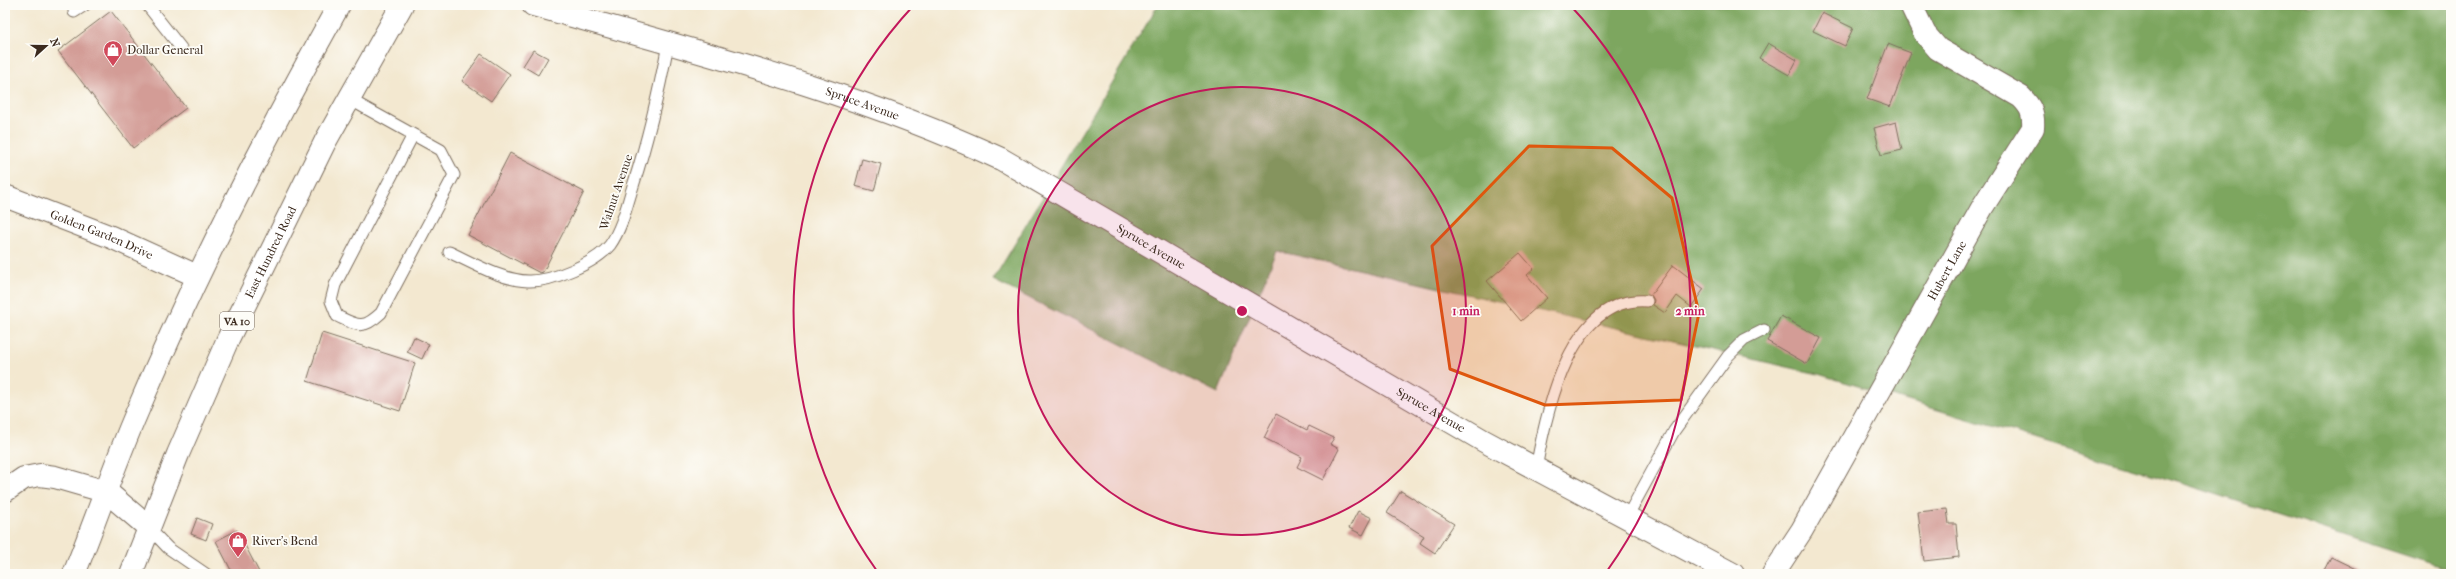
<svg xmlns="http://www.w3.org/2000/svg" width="2456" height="579" font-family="'IM FELL French Canon',serif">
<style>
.forest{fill:#7da65e;stroke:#5c683e}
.building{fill:#d39c96}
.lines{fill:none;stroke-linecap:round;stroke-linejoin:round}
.lane-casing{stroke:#7b6c5c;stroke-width:13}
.street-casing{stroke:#7b6c5c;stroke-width:24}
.highway-casing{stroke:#7b6c5c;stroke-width:24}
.lane{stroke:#fff;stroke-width:11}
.street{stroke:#fff;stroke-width:22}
.highway{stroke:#fff;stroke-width:22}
.marked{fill:#df570d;fill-opacity:0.2;stroke:#df570d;stroke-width:3;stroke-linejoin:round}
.ring{fill:none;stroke:#c2185b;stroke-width:2}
.labels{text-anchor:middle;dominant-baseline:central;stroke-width:3.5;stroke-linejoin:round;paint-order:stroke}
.shield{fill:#fdfcf7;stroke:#75695f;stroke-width:1}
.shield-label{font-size:11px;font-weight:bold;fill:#3b2a1e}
.poi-label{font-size:12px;fill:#3b2a1e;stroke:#fdfcf7;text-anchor:start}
.street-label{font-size:12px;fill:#3b2a1e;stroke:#fdfcf7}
.centre{fill:#c2185b;stroke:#fdfcf7;stroke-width:2}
.ring-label{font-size:12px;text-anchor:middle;font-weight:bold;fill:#c2185b;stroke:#fdfcf7;stroke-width:3.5;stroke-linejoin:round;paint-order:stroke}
</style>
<rect width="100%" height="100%" fill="#fdfcf7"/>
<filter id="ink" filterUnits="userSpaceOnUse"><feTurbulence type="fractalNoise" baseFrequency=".025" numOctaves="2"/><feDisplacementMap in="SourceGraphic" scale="8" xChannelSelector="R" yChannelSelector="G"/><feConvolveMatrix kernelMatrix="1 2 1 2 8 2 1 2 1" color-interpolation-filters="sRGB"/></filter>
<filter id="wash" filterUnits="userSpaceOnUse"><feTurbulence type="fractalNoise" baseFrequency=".012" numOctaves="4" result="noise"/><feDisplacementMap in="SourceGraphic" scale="16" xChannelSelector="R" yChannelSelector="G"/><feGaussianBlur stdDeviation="0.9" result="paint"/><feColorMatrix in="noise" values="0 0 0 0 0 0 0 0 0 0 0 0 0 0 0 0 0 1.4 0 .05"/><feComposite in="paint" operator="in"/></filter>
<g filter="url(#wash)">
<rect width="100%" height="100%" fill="#f3e8d0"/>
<path class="forest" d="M1158 5H2451V570L2184 484 1818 374 1277 251 1218 393 993 280Z"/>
<g id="blocks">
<path class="building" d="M111 11 186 108 133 148 58 51Z
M1822 13 1853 28 1845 46 1813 31Z
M1768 43 1797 60 1789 75 1759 58Z
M1888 44 1911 53 1890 107 1867 99Z
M533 50 548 58 538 75 523 66Z
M481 54 510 74 491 101 462 81Z
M1896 122 1902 150 1881 155 1874 128Z
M510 153 584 192 543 272 540 273 468 235Z
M862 159 881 164 874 191 855 186Z
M1520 253 1534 269 1527 275 1547 298 1521 321 1487 281Z
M1673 265 1704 289 1691 307 1677 296 1665 313 1653 305 1654 300 1651 295Z
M1781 316 1821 338 1807 364 1767 341Z
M322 333 415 363 400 411 307 381Z
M414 337 429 344 422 359 407 352Z
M1276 414 1307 430 1309 426 1334 438 1330 444 1339 449 1323 480 1297 467 1302 457 1264 438Z
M1401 491 1454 524 1435 553 1420 543 1424 536 1387 513Z
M1947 509 1949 524H1956L1959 557 1924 561 1918 512Z
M1358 511 1372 518 1363 535 1349 528Z
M197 518 212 524 206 540 191 534Z
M237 530 260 574H233L216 541Z
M2331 557 2366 574H2322Z"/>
</g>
</g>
<g filter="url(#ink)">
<use href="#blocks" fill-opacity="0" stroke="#7b6c5c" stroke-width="1"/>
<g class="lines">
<g class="lane-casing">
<path id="lane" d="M147 5 181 48
M74 12 85 5
M349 99 441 150 454 175 381 313C363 330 358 326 337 316L331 301 335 285 413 135
M449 252C473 263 501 280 528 281 551 282 596 263 610 245 622 228 627 205 633 186 648 139 659 92 668 44
M1536 469C1546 412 1570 295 1647 301
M1627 517 1674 431 1728 356 1744 340 1764 330
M148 527 168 548 206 574"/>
</g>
<g class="street-casing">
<g id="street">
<path id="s1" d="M533 5C691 50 852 90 1001 159L1484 441 1733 574"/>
<path id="s2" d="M5 196 111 237 197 276"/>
<path d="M5 491 24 478 40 475 55 477 107 492 148 527"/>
<path id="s3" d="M1773 574 1802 530 1983 206 2033 128C2034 113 2031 107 2021 97L1938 49 1925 34 1911 5"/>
</g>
</g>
<g class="highway-casing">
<g id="highway">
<path d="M74 574C96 520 114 465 137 412 196 272 265 138 339 5"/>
<path id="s4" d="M131 574 178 454 228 339 325 142 402 5"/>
</g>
</g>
<use href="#lane" class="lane"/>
<use href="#street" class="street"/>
<use href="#highway" class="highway"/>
</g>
</g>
<path class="marked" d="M1529 146 1612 148 1672 198 1699 313 1681 400 1545 405 1450 369 1432 246Z"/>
<circle cx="1242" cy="311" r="224" fill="#c2185b" fill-opacity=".12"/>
<g class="ring">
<circle cx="1242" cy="311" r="224"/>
<path d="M877 571A448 448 0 0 1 914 5M1570 5A448 448 0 0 1 1607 571"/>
</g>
<defs>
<g id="shop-pin" transform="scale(1)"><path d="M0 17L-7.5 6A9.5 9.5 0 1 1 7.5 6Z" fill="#d1495b" stroke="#fdfcf7"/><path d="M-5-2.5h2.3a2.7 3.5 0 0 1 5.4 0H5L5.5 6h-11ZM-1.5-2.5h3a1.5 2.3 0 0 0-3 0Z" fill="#fff"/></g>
</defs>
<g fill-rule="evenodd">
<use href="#shop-pin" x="113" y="50"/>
<use href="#shop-pin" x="238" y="541"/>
</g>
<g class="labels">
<rect class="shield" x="220" y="312" width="34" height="18" rx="3"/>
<g class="shield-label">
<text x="237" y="321">VA 10</text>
</g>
<g class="poi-label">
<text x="127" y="50">Dollar General</text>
<text x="252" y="541">River's Bend</text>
</g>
<g class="street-label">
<text stroke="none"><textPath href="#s1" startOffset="344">Spruce Avenue</textPath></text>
<text transform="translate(616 192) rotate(-71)">Walnut Avenue</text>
<text stroke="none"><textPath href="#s2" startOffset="104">Golden Garden Drive</textPath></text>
<text stroke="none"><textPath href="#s1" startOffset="667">Spruce Avenue</textPath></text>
<text stroke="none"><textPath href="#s4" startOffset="351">East Hundred Road</textPath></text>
<text stroke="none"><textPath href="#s3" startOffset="350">Hubert Lane</textPath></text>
<text stroke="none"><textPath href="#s1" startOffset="991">Spruce Avenue</textPath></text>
</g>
</g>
<circle cx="1242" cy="311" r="6" class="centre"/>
<g class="ring-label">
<text x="1466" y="315">1 min</text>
<text x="1690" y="315">2 min</text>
</g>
<rect width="2456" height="579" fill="none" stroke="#fdfcf7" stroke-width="20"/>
<g transform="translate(46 46) rotate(69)" stroke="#fdfcf7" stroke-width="3" paint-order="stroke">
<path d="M0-3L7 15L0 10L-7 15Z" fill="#3b2a1e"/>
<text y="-6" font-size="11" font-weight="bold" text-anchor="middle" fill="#3b2a1e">N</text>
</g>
</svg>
